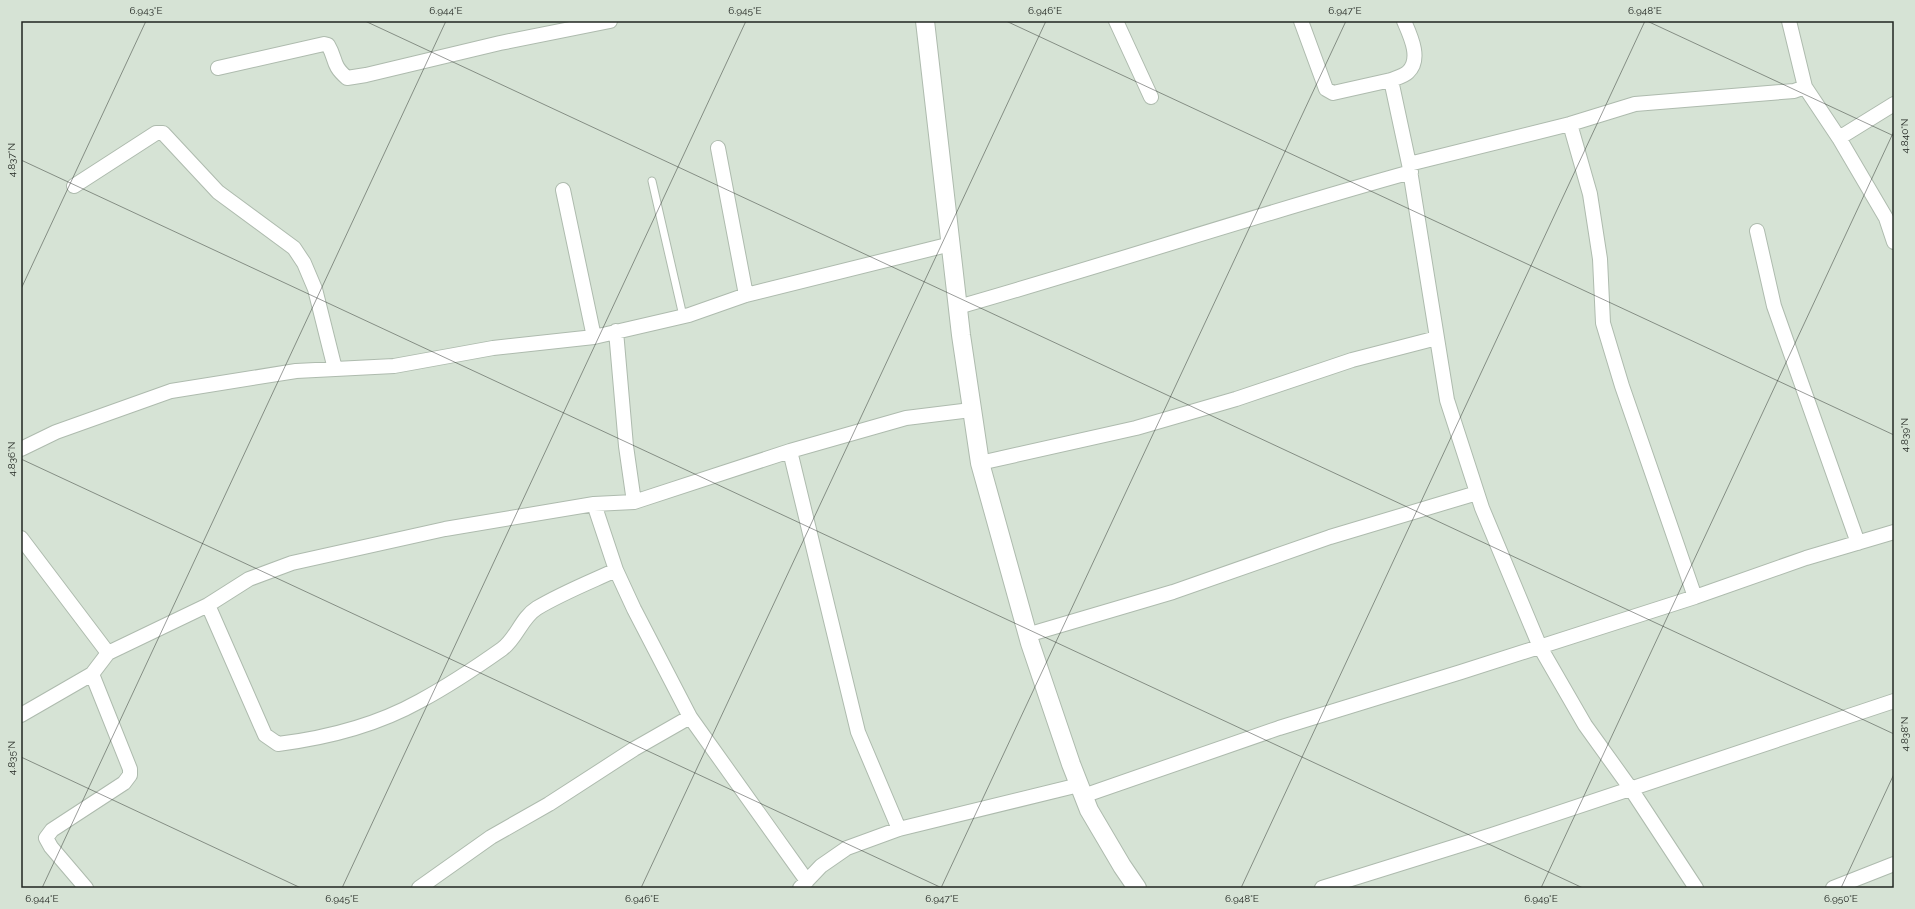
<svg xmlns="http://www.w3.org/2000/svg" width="1915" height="909" font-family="Raleway,sans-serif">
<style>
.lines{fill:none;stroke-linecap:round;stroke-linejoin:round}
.service-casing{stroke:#aebbae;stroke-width:9}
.minor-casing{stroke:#aebbae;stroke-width:16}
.tertiary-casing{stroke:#aebbae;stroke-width:20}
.service{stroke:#fff;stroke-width:7}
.minor{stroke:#fff;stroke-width:14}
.tertiary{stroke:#fff;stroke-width:18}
.ticks{fill:none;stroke:#212621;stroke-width:1;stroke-opacity:0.45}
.neatline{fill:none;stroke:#212621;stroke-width:1.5}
.ticks-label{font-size:10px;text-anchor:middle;fill:#212621}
</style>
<rect width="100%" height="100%" fill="#d6e3d5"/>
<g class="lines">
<g class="service-casing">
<path id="service" d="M652 181 683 316"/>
</g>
<g class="minor-casing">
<path id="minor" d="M1116 21 1151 97
M1301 21 1326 89 1333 93 1391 80
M1404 21C1410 35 1422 59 1408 72 1404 76 1396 78 1391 80L1409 164 1447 400 1482 508 1540 647 1585 725 1631 789 1696 888
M1789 21 1805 87 1839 138 1886 218 1894 242
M218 68 324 44 328 45C337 60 331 64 347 78L366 75 500 43 610 21
M1570 124 1590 194 1600 259 1603 323 1622 386 1695 597
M1839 138 1894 104
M718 148 746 295
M1409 164 1570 124 1635 104 1794 91 1805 87
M74 186 156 133H163L218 192 294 248 304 263 315 289 335 369
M563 190 594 337
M1757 231 1774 306 1858 543
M958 307C1109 264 1259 214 1411 172
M616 331 626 446 634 502
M21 449 56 432 171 391 296 371 394 366 493 348 594 337 689 315 746 295 951 244
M790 451 858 732 899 829
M980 463 1136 428 1236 399 1352 360 1437 338
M594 504 616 570 634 609 690 717 807 881
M21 538 108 653
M208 605 265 735 278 744C326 738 377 725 420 701 446 687 478 666 502 649 517 638 521 618 537 608 562 593 590 582 616 570
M1027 635 1173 592 1330 537 1477 493
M21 715 92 674 108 653 208 605 249 579 292 563 445 529 594 504 634 502 790 451 906 418 971 410
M1083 796 1279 728 1461 672 1695 597 1806 558 1894 532
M86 888 51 847 46 838 52 830 124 783 130 775V769L92 674
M419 888 491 837 549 804 634 749 690 717
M800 888 821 866 847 848 899 829 1079 785
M1322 888 1492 835 1894 701
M1833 888 1894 864"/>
</g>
<g class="tertiary-casing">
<path id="tertiary" d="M925 21 961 335 980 463 1030 643 1071 764 1089 810 1122 866 1137 888"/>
</g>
<use href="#service" class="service"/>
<use href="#minor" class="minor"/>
<use href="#tertiary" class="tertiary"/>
</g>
<path class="ticks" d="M365 21 1894 734M1006 21 1894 435M1647 21 1894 136M21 160 1583 888M21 289 146 21M21 459 942 888M21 757 301 888M42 888 446 21M342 888 746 21M641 888 1046 21M941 888 1346 21M1241 888 1645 21M1541 888 1894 131M1841 888 1894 774"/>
<rect width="1915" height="909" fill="none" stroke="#d6e3d5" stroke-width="44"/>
<rect x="22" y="22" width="1871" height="865" class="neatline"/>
<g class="ticks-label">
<text x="146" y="14">6.943°E</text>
<text x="446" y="14">6.944°E</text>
<text x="745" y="14">6.945°E</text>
<text x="1045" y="14">6.946°E</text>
<text x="1345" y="14">6.947°E</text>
<text x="1645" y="14">6.948°E</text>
<text transform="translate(1904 136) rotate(-90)" y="4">4.840°N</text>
<text transform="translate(11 160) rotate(-90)" y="4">4.837°N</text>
<text transform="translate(1904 435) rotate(-90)" y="4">4.839°N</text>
<text transform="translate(11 459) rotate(-90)" y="4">4.836°N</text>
<text transform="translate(1904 734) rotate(-90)" y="4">4.838°N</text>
<text transform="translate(11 758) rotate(-90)" y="4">4.835°N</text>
<text x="42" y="902">6.944°E</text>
<text x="342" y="902">6.945°E</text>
<text x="642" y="902">6.946°E</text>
<text x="942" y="902">6.947°E</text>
<text x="1242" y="902">6.948°E</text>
<text x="1541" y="902">6.949°E</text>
<text x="1841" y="902">6.950°E</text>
</g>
</svg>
